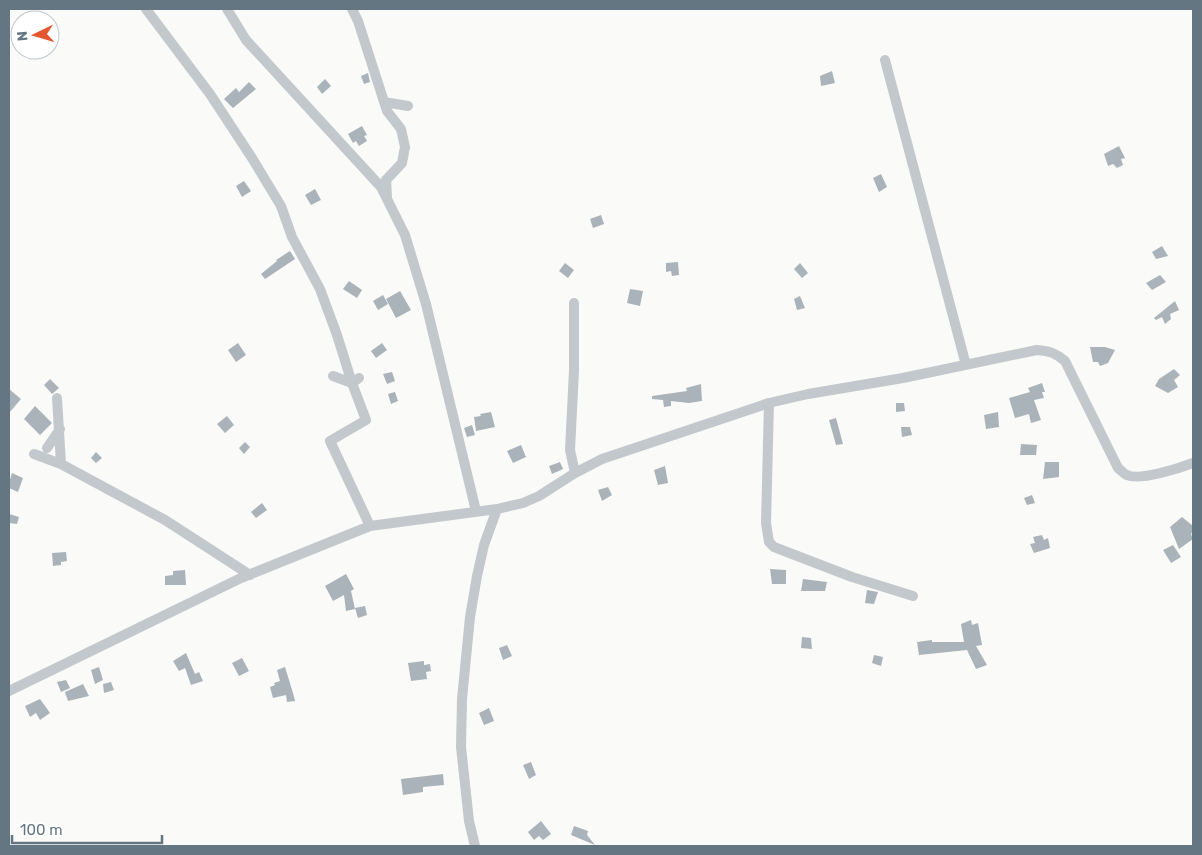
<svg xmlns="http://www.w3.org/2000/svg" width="1202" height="855" font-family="Rubik,sans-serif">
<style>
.building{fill:#aab3b9}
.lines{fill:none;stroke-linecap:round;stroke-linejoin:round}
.minor{stroke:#c3c8cc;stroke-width:10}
</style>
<rect width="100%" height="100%" fill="#fafaf8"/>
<path class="building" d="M832 71 835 83 821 86 820 76Z
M368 73 370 82 364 84 361 76Z
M325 79 331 86 322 94 317 87Z
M249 82 256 89 233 108 224 99 236 88 239 92Z
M362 126 367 135 364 136 367 141 359 146 356 141 353 143 348 134Z
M1119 146 1125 158 1121 159 1123 165 1117 168 1113 164 1108 166 1104 154Z
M881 174 887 187 879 192 873 178Z
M244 181 251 191 242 197 236 186Z
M315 189 321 200 311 205 305 195Z
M601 215 604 224 593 228 590 219Z
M1162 246 1168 256 1156 259 1152 252Z
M290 251 295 259 265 279 261 274 277 261 276 260Z
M678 262 679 275 672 276 671 271 666 272V263Z
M565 263 574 270 568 278 559 271Z
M800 263 808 273 802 278 794 269Z
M1160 275 1166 282 1152 290 1146 283Z
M349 281 362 290 357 298 343 289Z
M630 289 643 291 640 306 627 303Z
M400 291 411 310 396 318 386 299Z
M383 295 388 304 378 310 373 301Z
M800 296 805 308 797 310 794 299Z
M1175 301 1179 310 1170 314 1171 319 1165 324 1162 317 1156 320 1154 318Z
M238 343 246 355 236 362 228 350Z
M382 343 387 350 376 358 371 351Z
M1090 347H1105L1115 350 1108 363 1100 366 1098 362H1093Z
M1174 369 1180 375 1174 380 1178 387 1168 393 1155 386 1159 379Z
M392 372 395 381 387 384 383 374Z
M50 379 59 388 52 394 44 385Z
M1042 383 1045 392H1042L1044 398 1034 400 1041 420 1031 423 1029 414 1015 418 1009 398 1030 392 1028 388Z
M701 384 702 401 689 403 671 401V406L664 407 663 400 652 399V396L687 391 686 388Z
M9 389 21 399 9 413Z
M395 392 398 401 391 404 388 394Z
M896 403H904L905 411 896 412Z
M35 406 52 423 40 435 24 419Z
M491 412 495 427 476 431 474 417 481 416 480 414Z
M998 412 999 427 986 429 984 415Z
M227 416 234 425 225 433 217 424Z
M836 418 843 444 836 445 829 420Z
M472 425 475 435 467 437 464 428Z
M901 427H910L912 435 902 437Z
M245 442 250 447 244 454 239 448Z
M1021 444 1037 445 1036 455H1020Z
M521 445 526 457 513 463 507 451Z
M96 452 102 458 96 463 91 458Z
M560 462 563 469 552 474 549 466Z
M1045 462H1059V477L1043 479Z
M665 466 668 483 658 485 654 470Z
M12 473 23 478 18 492 9 488V483Z
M608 487 612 495 602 501 598 490Z
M1032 495 1035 503 1027 505 1024 498Z
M262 503 267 510 256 518 251 512Z
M9 514 19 517 17 524 9 523Z
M1182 517 1193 526V531L1191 534 1193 539 1179 549 1170 527Z
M1042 535 1044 540 1048 538 1050 548 1034 553 1030 544 1035 543 1033 537Z
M1173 545 1181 557 1171 563 1163 550Z
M66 552 67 561 61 562V565L53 566 52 553Z
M770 569 786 570V584H772Z
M185 570 186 585H165V576L173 575V571Z
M346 574 354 589 351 591 355 609 346 611 344 595 333 601 325 586Z
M803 579 827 582 825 591H801Z
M867 590 878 592 874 604 865 603Z
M365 606 367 615 358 618 355 608Z
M971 620 972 625 978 623 982 645 976 646 987 665 976 669 967 650 919 655 917 642 932 640V642H964L961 624Z
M802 637 811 638 812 649 801 648Z
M507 645 512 656 503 660 499 648Z
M186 653 195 674 199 672 203 681 191 685 185 668 179 671 173 661Z
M874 655 883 657 881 666 872 663Z
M242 658 249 671 239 676 232 663Z
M424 661V665L430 664 431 671 426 672 427 679 411 681 408 663Z
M99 667 103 680 95 684 91 670Z
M285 667 293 693 295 701 287 702 286 695 273 698 270 687 275 685 274 683 280 681 277 670Z
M66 680 70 688 61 692 57 682Z
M111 682 114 690 104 693 103 684Z
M83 684 89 696 68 701 65 692Z
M40 699 50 713 40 720 36 713 30 717 25 706Z
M489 708 494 721 484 725 479 713Z
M531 762 536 775 529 779 523 765Z
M443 774 444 785 423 787V792L403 795 401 779Z
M541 821 551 834 543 840 539 836 534 840 528 832Z
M574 826 588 831 587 835 595 845 571 835Z"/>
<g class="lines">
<path class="minor" d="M146 9 210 94 252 158 281 206 292 237 320 289 337 335 352 383 359 378
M227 9 246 40 381 187 405 235 426 304 476 511
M352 9 358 21 387 111 401 129 405 147 402 163 386 180 387 197
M885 60 966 365
M384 102 408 106
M574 303V370L570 450 575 473
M333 376 352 383 366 420 330 441 370 526
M57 398 61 464
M769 403 766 523 769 542 774 547 852 577 913 596
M47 448 60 429
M34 454 61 464 165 520 250 575
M9 691 241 578 370 526 497 509 523 503 539 496 575 473 602 459 769 403 808 394 903 378 1037 350C1049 351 1056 353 1065 361L1118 468C1121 470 1124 474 1127 475 1140 481 1180 468 1193 463
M475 846 469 821 461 747 462 699 470 617 477 576 484 545 497 509"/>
</g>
<rect width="1202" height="855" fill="none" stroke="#657683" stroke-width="20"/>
<g transform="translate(35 35) rotate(265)"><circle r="24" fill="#ffffff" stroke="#c1c8cd"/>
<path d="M0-4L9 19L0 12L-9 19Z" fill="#e4572e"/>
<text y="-8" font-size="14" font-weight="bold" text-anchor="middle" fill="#657683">N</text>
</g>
<path d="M12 835v8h150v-8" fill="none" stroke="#657683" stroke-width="2.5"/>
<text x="20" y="835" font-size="15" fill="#657683" stroke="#ffffff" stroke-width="4" paint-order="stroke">100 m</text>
</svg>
